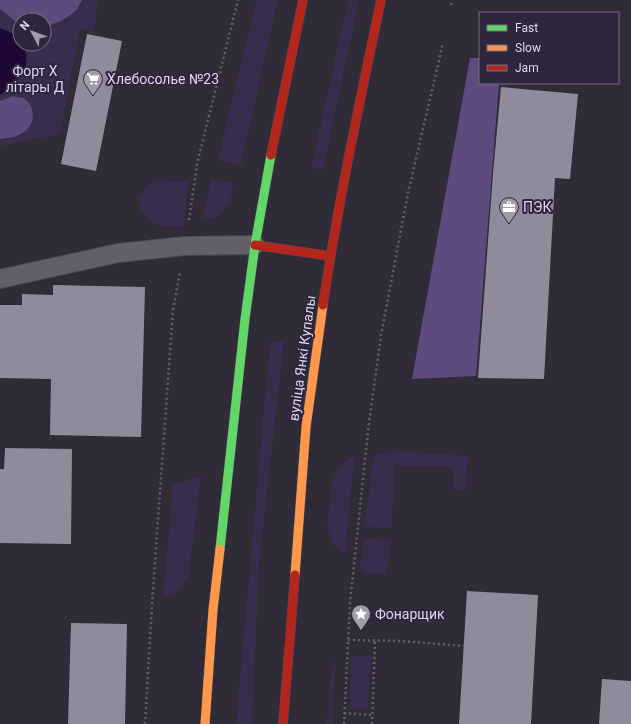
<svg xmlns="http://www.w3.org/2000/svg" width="631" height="724" font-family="Roboto,sans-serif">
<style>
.green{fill:#392d4d;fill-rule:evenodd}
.forest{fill:#5e4b7d}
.water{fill:#1d0734}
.building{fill:#908b9b}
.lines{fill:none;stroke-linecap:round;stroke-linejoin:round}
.lane-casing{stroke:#4c4852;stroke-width:20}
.fast-casing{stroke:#4c4852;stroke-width:10}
.slow-casing{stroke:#4c4852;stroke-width:10}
.jam-casing{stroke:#4c4852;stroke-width:10}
.path{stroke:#625f68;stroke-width:2.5;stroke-dasharray:2 3;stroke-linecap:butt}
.lane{stroke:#625f68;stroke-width:18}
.fast{stroke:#63d668;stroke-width:9}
.slow{stroke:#ff974d;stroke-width:9}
.jam{stroke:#b3261e;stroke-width:9}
.labels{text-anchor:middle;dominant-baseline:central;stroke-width:4;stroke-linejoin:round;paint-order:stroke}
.park-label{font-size:14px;fill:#ddd2f4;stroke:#2e263c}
.poi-label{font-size:14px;fill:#ded9e8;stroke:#2e263c;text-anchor:start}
.street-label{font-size:14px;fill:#ded9e8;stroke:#2e263c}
</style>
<rect width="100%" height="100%" fill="#2f2b37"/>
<path class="green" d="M0 0H98L94 32 80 30 60 134 0 146ZM20 20H44V44H20Z
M256 0H278L241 165 218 160Z
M348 0H359L323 170 311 168Z
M211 179 233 183C231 203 230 208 213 219L202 218Z
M157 180 188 182 184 227 154 225 141 211 138 199C144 189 145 185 157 180Z
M270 341 284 342 259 564 252 724H236Z
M393 451 468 456 466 490 453 489V467L394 465 392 528 364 527 372 469 375 454 387 453Z
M355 455 345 554 333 545 327 527 331 488 338 467Z
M201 476 189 575C181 590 178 592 163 597L173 484Z
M364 538 391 540 390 558 386 574H370L360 568Z
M336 655 333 724H327L329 685Z
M351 656H371L368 708H349Z"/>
<path class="forest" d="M0 0H82C80 3 79 6 77 9 69 18 55 24 44 27V20H20V25L0 9Z
M470 58H480V83H499L476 376 412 379Z
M13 96C16 97 20 97 23 98 36 105 36 124 24 132 17 137 8 138 0 139V101Z"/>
<path class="water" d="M0 28C8 31 19 35 20 44H22C35 65 18 84 0 95Z"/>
<path class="building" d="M87 34 122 41 96 171 61 164Z
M501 87 578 94 570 179 555 178 544 379 478 378 493 173Z
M53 285 145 287 141 437 50 435 51 379 0 378V305H22V294L53 295Z
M5 448 72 449 71 544 0 543V469H4Z
M467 591 538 595 531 724H459Z
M71 623 127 624 125 724H68Z
M602 679 631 681V724H599Z"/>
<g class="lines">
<g class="lane-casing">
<path id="lane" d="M0 279 118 253 185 246 255 245"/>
</g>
<g class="fast-casing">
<path id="fast" d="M220 549 245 319 255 245 271 155"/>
</g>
<g class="slow-casing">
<path id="slow" d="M295 575 306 427 323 305
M205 724 213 610 220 549"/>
</g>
<g class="jam-casing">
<path id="jam" d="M271 155 303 0
M255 245 330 256
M323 305C338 202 360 101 381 0
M283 724 295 575"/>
</g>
<path class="path" d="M451 5 452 0
M189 220 197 164 238 0
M348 640 401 641 464 646
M344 713 372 715
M145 724 152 604 173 310 180 272
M344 724 350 603 368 431 381 335 408 193 443 43
M372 724 375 640"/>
<use href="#lane" class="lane"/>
<use href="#fast" class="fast"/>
<use href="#slow" class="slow"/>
<use href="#jam" class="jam"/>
</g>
<defs>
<g id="supermarket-pin" transform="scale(1)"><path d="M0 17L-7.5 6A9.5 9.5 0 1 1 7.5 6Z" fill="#a19caa" stroke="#2e263c"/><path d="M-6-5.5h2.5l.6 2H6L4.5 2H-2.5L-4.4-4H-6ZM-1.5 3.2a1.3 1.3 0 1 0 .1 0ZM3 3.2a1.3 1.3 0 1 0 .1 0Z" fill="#fff"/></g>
<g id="office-pin" transform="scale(1)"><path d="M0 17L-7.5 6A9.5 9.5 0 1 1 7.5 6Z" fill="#a19caa" stroke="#2e263c"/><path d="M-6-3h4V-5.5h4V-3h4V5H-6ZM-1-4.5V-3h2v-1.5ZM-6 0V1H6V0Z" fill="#fff"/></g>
<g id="sight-pin" transform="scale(1)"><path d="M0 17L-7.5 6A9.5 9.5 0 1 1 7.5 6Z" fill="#a19caa" stroke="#2e263c"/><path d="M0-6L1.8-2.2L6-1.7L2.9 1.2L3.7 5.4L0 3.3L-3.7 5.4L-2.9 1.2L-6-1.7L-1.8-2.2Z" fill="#fff"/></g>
</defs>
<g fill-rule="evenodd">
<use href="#supermarket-pin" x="93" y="79"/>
<use href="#office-pin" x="509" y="207"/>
<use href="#sight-pin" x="361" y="614"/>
</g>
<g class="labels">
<g class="park-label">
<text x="35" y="71">Форт X<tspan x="35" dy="16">літары Д</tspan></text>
</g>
<g class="poi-label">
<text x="107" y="79">Хлебосолье №23</text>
<text x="523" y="207">ПЭК</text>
<text x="375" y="614">Фонарщик</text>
</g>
<g class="street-label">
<text transform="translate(302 358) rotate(-82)">вуліца Янкі Купалы</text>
</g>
</g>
<rect x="479" y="12" width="140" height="72" fill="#2e263c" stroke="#746e81"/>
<rect x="487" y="25" width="20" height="6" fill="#63d668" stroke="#746e81"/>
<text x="515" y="32" font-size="12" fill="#ded9e8">Fast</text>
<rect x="487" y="45" width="20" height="6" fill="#ff974d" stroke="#746e81"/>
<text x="515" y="52" font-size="12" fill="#ded9e8">Slow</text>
<rect x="487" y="65" width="20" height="6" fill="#b3261e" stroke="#746e81"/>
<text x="515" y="72" font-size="12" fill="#ded9e8">Jam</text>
<g transform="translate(32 32) rotate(311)"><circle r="19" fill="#2e263c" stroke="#746e81"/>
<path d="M0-3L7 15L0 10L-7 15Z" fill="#a19caa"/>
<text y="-6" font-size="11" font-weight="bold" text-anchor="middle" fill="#ded9e8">N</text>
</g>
</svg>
